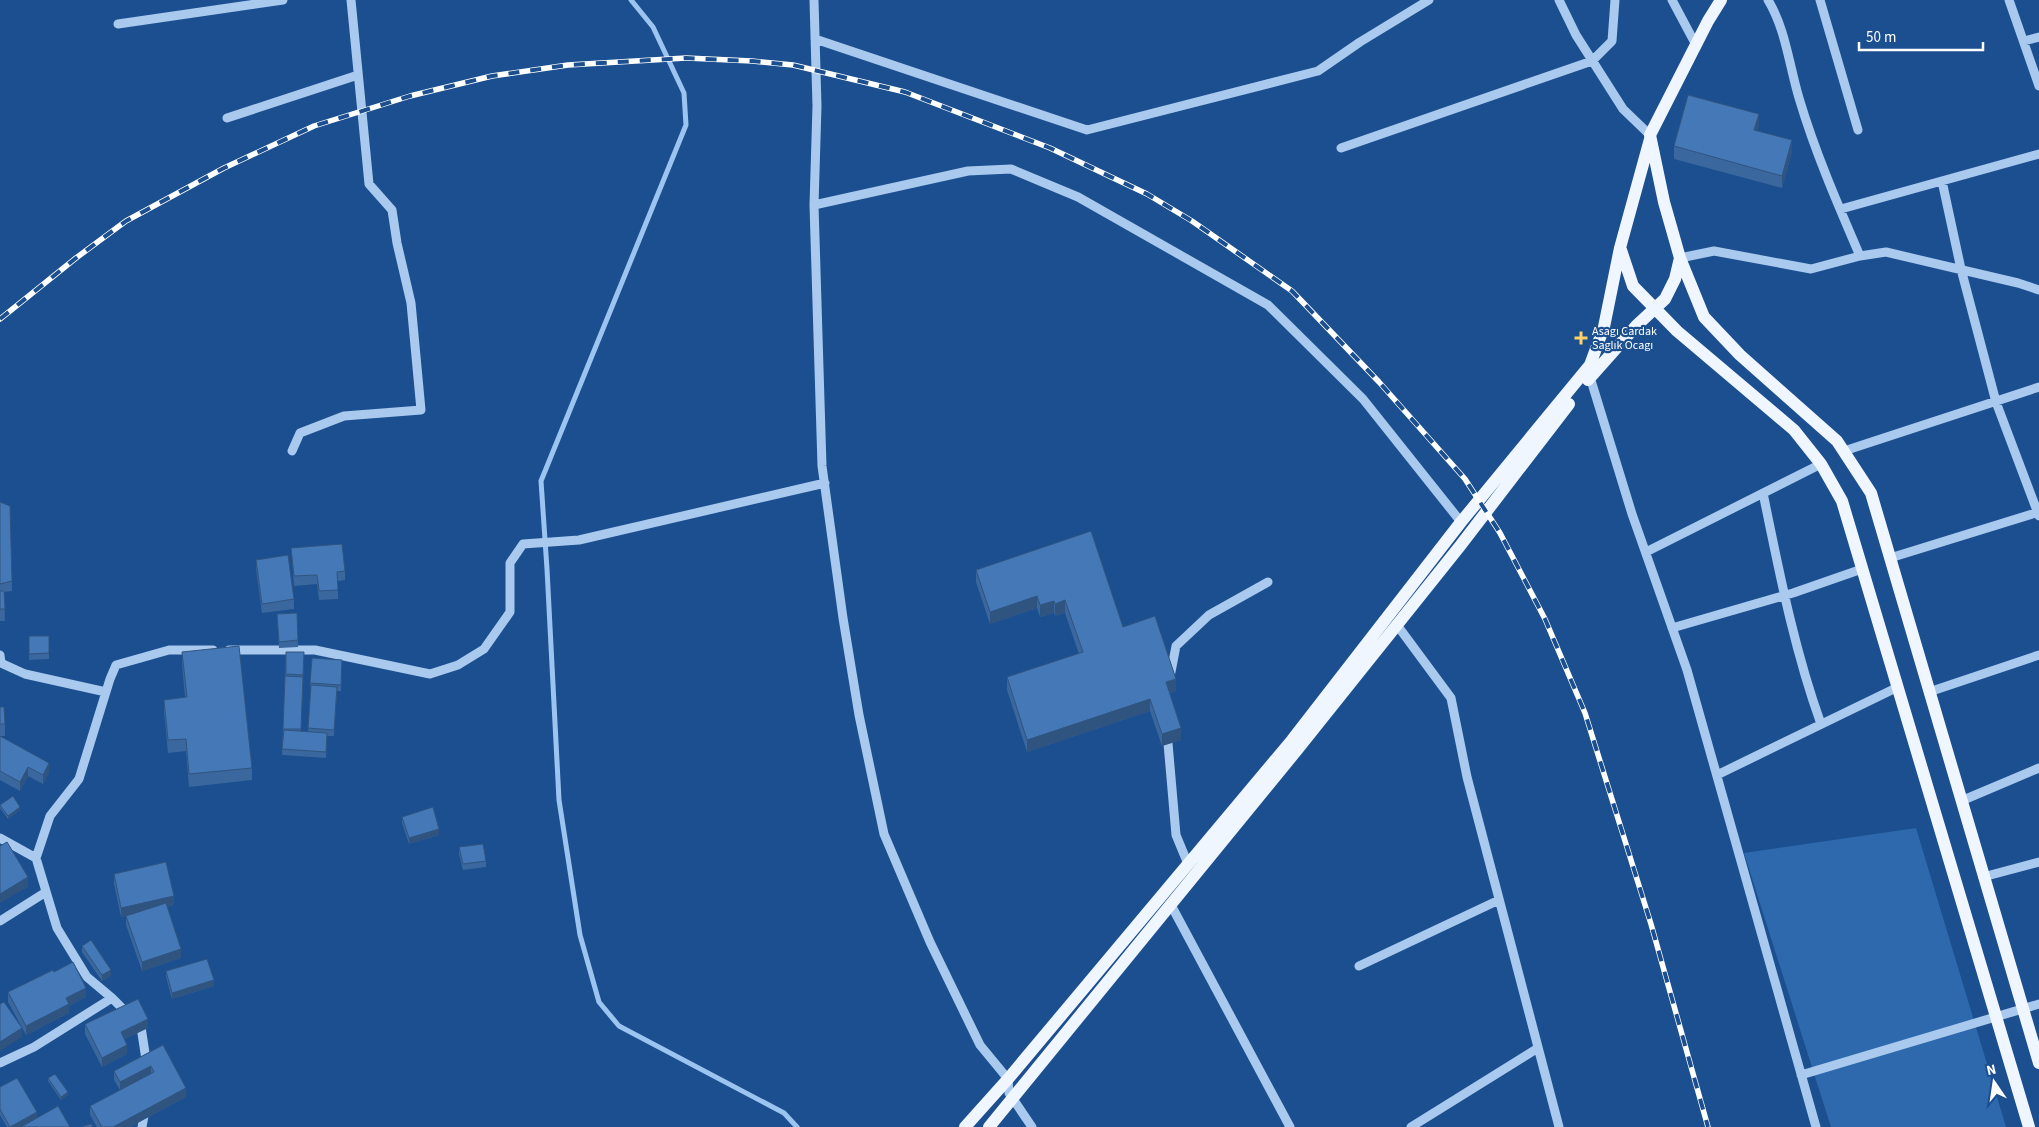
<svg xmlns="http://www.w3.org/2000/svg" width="2039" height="1127" font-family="'Source Sans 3',sans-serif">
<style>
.green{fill:#2e69ad}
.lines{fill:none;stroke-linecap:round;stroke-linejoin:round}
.stream{stroke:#9cc4f0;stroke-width:5}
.minor{stroke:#a9c9ee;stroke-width:9}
.major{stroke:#f0f6ff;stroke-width:12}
.rail-casing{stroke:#fff;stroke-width:5.5}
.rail{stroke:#1b4f8f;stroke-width:4;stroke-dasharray:11;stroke-linecap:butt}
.wall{fill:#3a679d}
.shaded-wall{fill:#305480}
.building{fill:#4478b7;stroke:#305480}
.poi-dot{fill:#ffd166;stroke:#1b4f8f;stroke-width:2}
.labels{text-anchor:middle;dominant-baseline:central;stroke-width:4.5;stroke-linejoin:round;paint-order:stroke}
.poi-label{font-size:12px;fill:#fff;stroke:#1b4f8f;text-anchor:start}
</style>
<rect width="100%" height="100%" fill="#1b4f8f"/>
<path class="green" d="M1916 828 2006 1127H1831L1744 853Z"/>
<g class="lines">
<path class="stream" d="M631 0 653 27 684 93 686 125 541 481 547 569 559 800 580 935 599 1002 619 1026 784 1113 797 1127"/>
<path class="minor" d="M814 0 817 106 814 205 822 466 843 618 859 715 884 834 930 942 980 1045 1008 1079 1009 1093 1032 1127
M1559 0 1576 35 1623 109 1650 135
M1672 0 1696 45
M1768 0C1786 30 1789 65 1799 98 1815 152 1838 205 1860 256
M1820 0 1858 130
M2009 0 2039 86
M118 24 283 0
M815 39 1087 130 1318 71 1360 42 1429 0
M2024 41 2039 37
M227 118 358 75
M1341 148 1592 61 1612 41 1615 0
M1942 181 1961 269 1996 402 2039 516
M814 205 968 171 1011 169 1078 197 1268 305 1363 399 1461 522
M1841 209 2039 154
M1680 258 1714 251 1811 269 1860 256 1886 252 2018 283 2039 290
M1590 377 1632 514 1687 670 1816 1127
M292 451 300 433 344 416 421 410 411 303 397 243 392 210 369 184 351 0
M1844 451 2039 387
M1763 493C1779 571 1794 649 1821 724
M1646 552 1821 464
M1890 558 2039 512
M1397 625 1451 698 1467 777 1559 1127
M1672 628 1793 593 1862 569
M229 650H315L430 674 458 665 484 649 510 612V563L523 544 579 540 825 483
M0 655 1 663 25 674 106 692
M1170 677 1176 646 1209 615 1268 582
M1929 692 2039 655
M1167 732 1176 835 1188 864
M1717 775 1898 687
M1961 801 2039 768
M0 838 36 858 57 928 87 977 112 998 141 1027 147 1066
M36 858 50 816 79 779 110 679 116 665 169 650H213
M1983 877 2039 862
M1171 905 1290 1127
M0 921 46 892
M1359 966 1499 900
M0 1063 34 1047 112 998
M1801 1075 2039 1004
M142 1127 145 1110
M1411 1127 1538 1048"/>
<path class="major" d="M1721 0 1708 21 1650 135 1664 202 1680 258 1704 317 1740 355 1837 441 1871 493 2039 1063
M1621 250 1633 286 1677 331 1794 430 1821 464 1842 501 2029 1127
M1588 380 1636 326 1665 299 1675 279 1680 258
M965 1127 1008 1079 1292 740 1461 522 1590 365 1604 327 1620 248 1650 139
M989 1127 1297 750 1460 546 1569 404"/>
<g class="rail-casing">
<path id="rail" d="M0 319 76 258 126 221 224 168 314 126 410 96 492 76 568 65 686 58 752 61 793 65 905 92 1050 148 1147 194 1192 221 1292 291 1379 382 1465 479 1500 533 1545 619 1585 713 1651 924 1708 1127"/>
</g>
<use href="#rail" class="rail"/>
</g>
<path class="wall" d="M1759 126 1757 130 1792 152 1782 188 1674 159V146Z
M0 502 12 581V591L4 592 5 621H0Z
M1091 531 1123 627 1176 691 1170 693 1181 740 1162 746 1150 711 1027 752 1007 690V677L1079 654 1065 613 1055 616 1054 613 1040 617 1037 608 990 624 976 582V570Z
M291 548 345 571V580L338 581V599L319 600 317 584 294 586Z
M256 560 294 599V609L262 613 256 569Z
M297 613 298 647 279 648 277 614Z
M29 636H49V659L29 660Z
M182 652 252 768V780L189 787 186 751 168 753 164 712V700L185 697 182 664Z
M286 652H304L303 681 301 731 308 732 311 690 310 683 342 660 341 691H337L334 736H327L326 758 282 755Z
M0 707 5 724V736H0Z
M0 736 49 773 43 784 28 776 20 791 0 780Z
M0 805 20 810 8 819 0 808Z
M402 817 439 835 409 844 402 823Z
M459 847 486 861V867L463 870 459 854Z
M114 874 174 905 167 907 181 958 142 971 126 925V916L121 917 114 884Z
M82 946 111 976 102 981 82 952Z
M166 971 214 986 172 999 166 977Z
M54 972 86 997 69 1006V1013L26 1035 8 1002V992Z
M85 1024 148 1028 124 1039 127 1054 102 1067 85 1034Z
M163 1045 186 1097 130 1127H97L90 1115V1106L120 1090 114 1080V1071Z
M48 1078 68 1095 61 1100 48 1081Z
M0 1087 37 1118 70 1127H7L0 1115Z"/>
<path class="shaded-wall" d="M1759 114V126L1754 142V130Z
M1792 140V152L1782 188V176Z
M1037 596V608L990 624V612Z
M1065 600V613L1055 616V604Z
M1054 601V613L1040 617V605Z
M1176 679V691L1166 695V682Z
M1150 699V711L1027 752V740Z
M1181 728V740L1162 746V734Z
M49 763V773L43 784V775Z
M28 767V776L20 791V782Z
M20 807V810L8 819V816Z
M439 829V835L409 844V838Z
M28 877V887L0 903V894Z
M174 896V905L121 917V908Z
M181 949V958L142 971V962Z
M111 970V976L102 981V975Z
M214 980V986L172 999V993Z
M86 988V997L69 1006V1013L26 1035V1026L66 998Z
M148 1019V1028L121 1041V1032Z
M22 1028V1037L0 1051V1042Z
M127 1045V1054L102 1067V1058Z
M151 1066V1075L120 1091V1082Z
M186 1088V1097L130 1127H113Z
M68 1092V1095L61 1100V1097Z
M37 1112V1118L21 1127H10Z"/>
<path class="building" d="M1688 95 1759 114 1754 130 1792 140 1782 176 1674 146Z
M0 502 10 506 12 581 0 584Z
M1091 531 1123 627 1155 616 1176 679 1166 682 1181 728 1162 734 1150 699 1027 740 1007 677 1083 652 1065 600 1055 604 1054 601 1040 605 1037 596 990 612 976 570Z
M342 544 345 571 337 572 338 590 319 591 317 575 294 576 291 548Z
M288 555 294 599 262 604 256 560Z
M0 591H4L5 609H0Z
M297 613 298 640 279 642 277 614Z
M29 636H49V653L29 654Z
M239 646 252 768 189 774 186 739 168 740 164 700 187 697 182 652Z
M286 652H304L303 675 286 674Z
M312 658 342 660 341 685 310 683Z
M285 676 303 677 301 729H283Z
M311 685 337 687 334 730 308 728Z
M0 707H4L5 724H0Z
M284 730 327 733 326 752 282 749Z
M0 736 49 763 43 775 28 767 20 782 0 771Z
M13 796 20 807 8 816 0 805Z
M433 807 439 829 409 838 402 817Z
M7 842 28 877 0 894V846Z
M483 844 486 861 463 864 459 847Z
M166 862 174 896 121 908 114 874Z
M166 903 181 949 142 962 126 916Z
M91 940 111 970 102 975 82 946Z
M207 959 214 980 172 993 166 971Z
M73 962 86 988 66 998 69 1004 26 1026 8 992 53 970 54 972Z
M138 999 148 1019 121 1032 127 1045 102 1058 85 1024Z
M4 1002 22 1028 0 1042V1004Z
M163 1045 186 1088 113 1127H102L90 1106 154 1072 151 1066 120 1082 114 1071Z
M55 1074 68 1092 61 1097 48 1078Z
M17 1078 37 1112 10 1127 0 1109V1087Z
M58 1106 70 1127H21Z
M92 1124V1127H83V1126Z"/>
<path class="poi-dot" d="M1578.5 330.5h5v5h5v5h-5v5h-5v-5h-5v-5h5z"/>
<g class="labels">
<g class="poi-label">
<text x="1592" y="331">Asagı Cardak<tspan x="1592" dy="14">Saglık Ocagı</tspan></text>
</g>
</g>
<g transform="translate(1994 1082) rotate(347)" stroke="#1b4f8f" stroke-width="4" paint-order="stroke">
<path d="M0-4L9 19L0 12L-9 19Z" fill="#ffffff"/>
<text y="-8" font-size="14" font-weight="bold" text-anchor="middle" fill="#ffffff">N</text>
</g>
<path d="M1859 42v8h124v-8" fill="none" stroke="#ffffff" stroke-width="2.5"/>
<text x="1866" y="42" font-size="15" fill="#ffffff" stroke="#1b4f8f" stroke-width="4" paint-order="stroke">50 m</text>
</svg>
